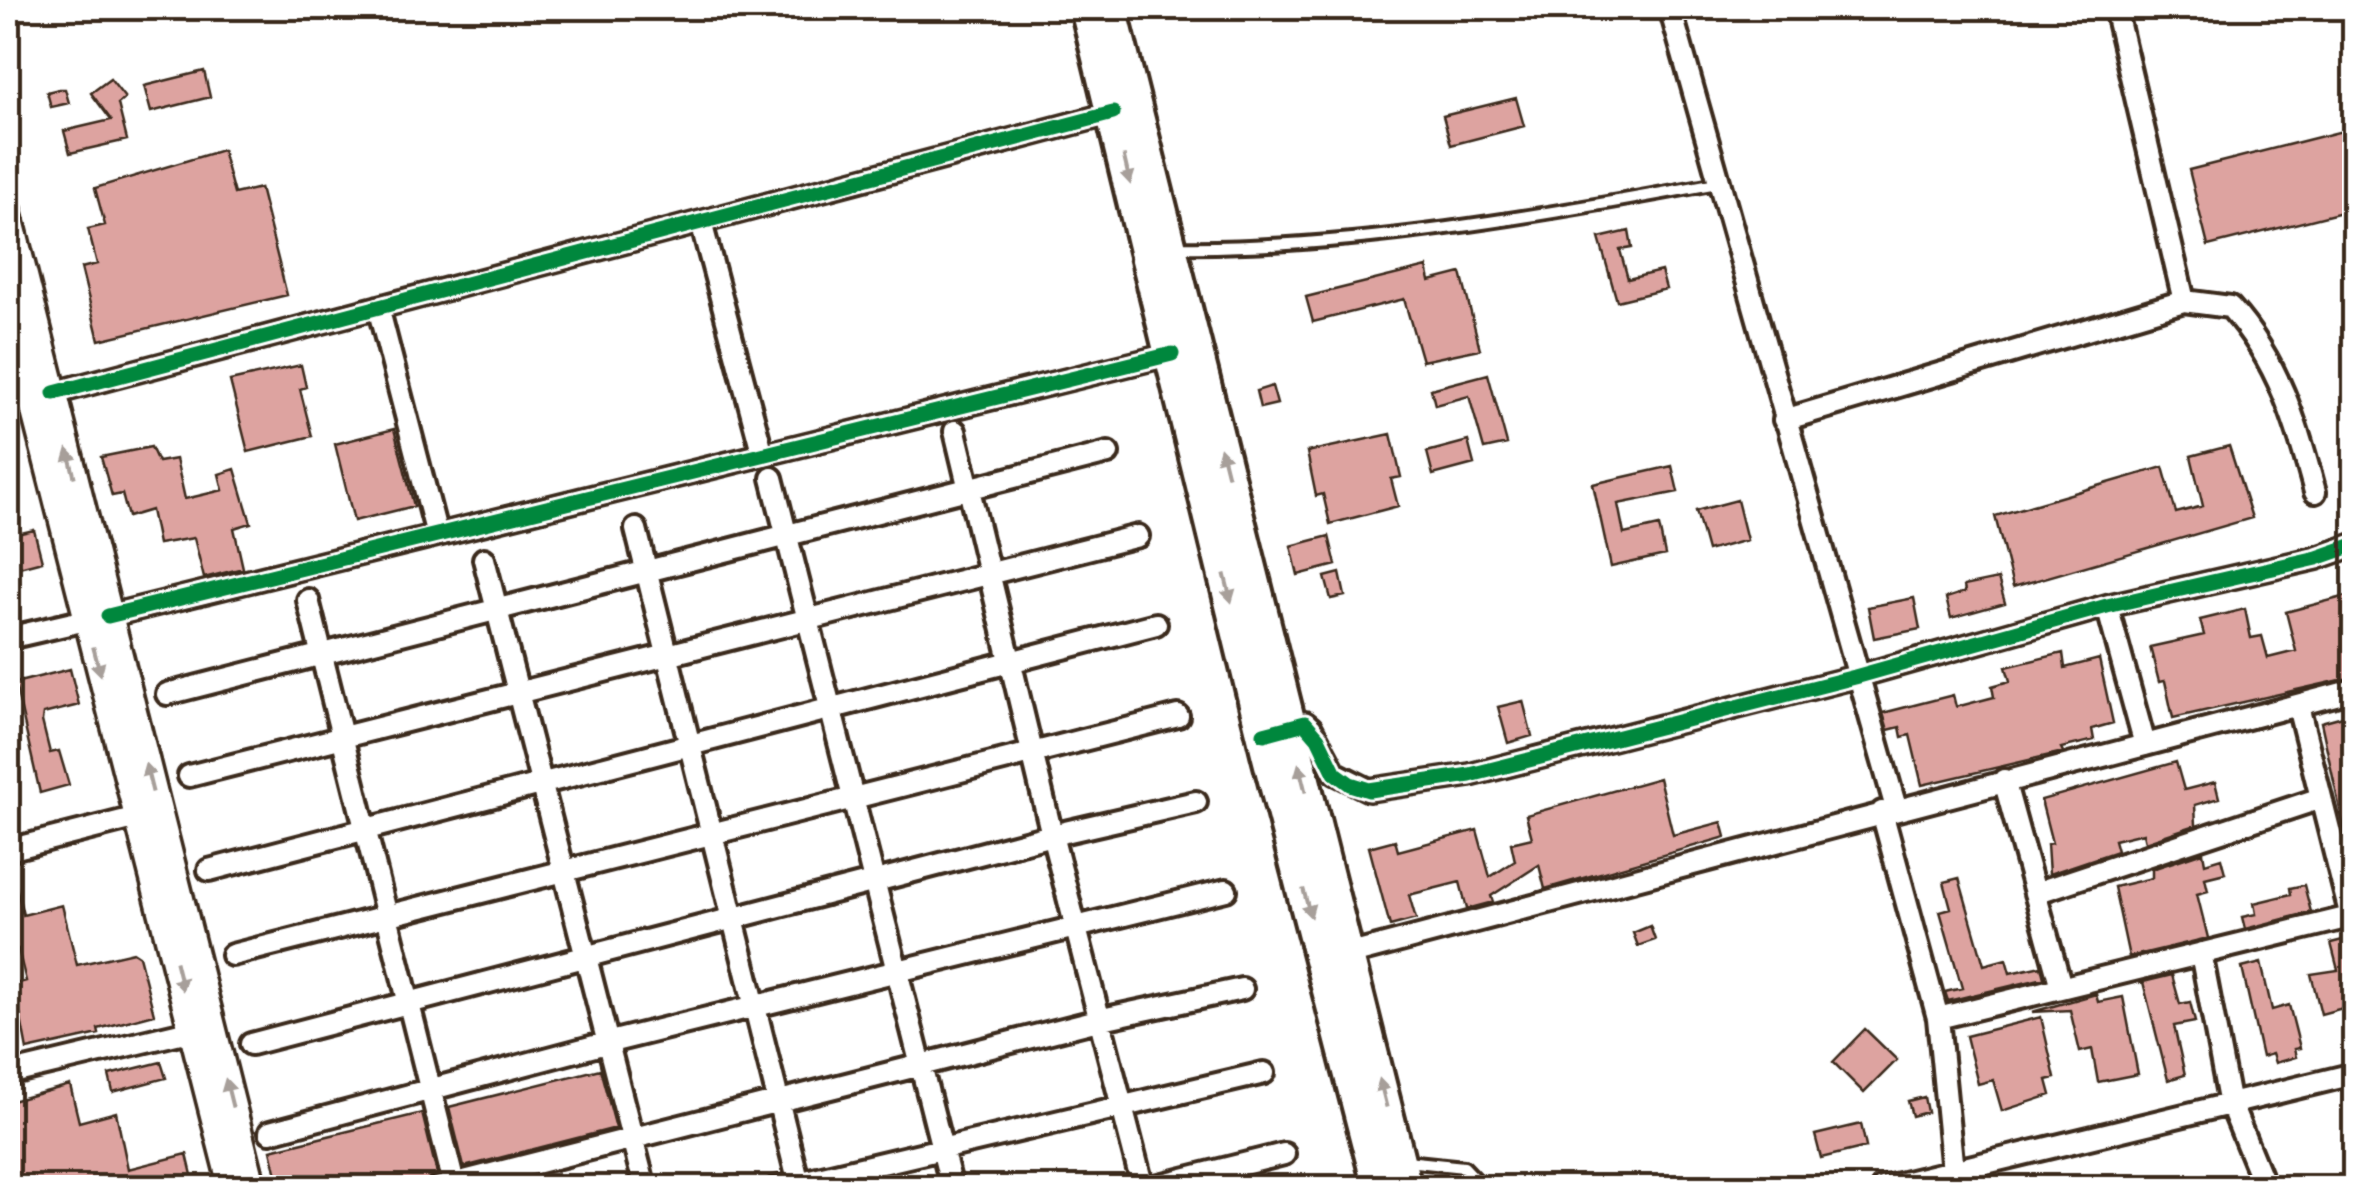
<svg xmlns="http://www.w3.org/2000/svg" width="2362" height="1195" font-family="'Patrick Hand',sans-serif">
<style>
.building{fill:#dda3a0;stroke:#3b2a1e;stroke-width:2.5}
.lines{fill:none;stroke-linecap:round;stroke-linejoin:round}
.service-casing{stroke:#3b2a1e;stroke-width:18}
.minor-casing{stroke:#3b2a1e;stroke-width:28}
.tertiary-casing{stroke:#3b2a1e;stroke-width:32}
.primary-casing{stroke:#3b2a1e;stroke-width:40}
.service{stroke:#fff;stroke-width:10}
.minor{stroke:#fff;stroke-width:20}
.tertiary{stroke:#fff;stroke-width:25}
.primary{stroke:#fff;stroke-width:32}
.cycleway-casing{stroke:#fff;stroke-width:21}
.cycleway{stroke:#00873e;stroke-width:15}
.oneway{fill:#a79f9a}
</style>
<rect width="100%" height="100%" fill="#fff"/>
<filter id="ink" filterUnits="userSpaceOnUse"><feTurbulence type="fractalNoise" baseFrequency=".01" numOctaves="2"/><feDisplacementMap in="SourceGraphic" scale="20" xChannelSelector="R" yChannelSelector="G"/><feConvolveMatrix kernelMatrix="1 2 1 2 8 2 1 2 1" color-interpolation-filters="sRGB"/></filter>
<g filter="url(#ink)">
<path class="building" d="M204 71 210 97 151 112 144 86Z
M110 79 125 98 118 104 127 140 70 153 64 131 111 120 91 93Z
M59 89H65L69 103 51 107 47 92Z
M1516 98 1524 126 1451 145 1443 116Z
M2354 128V209L2208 246 2189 170Z
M222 150 234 194 260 188 287 295 99 340 81 268 97 264 88 229 105 225 95 188Z
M1629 231 1632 248 1620 250 1628 279 1661 271 1666 289 1617 301 1599 238Z
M1427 267 1430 281 1461 273 1480 349 1422 361 1404 299 1313 322 1306 297Z
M301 365 306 387 300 389 312 436 248 452 230 381Z
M1488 374 1507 444 1484 449 1469 396 1435 405 1431 389Z
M1272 386 1277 404 1260 408 1256 391Z
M394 429 414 506 354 521 335 444Z
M1391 434 1401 477 1391 479 1398 506 1330 524 1323 494 1316 496 1307 452Z
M1468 441 1474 464 1433 475 1427 452Z
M2229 446 2252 518 2013 587 1995 516 2163 467 2176 513 2203 506 2191 456Z
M151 447 158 462 176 459 185 499 223 490 219 474 235 469 251 523 234 528 243 568 204 578 194 538 158 544 151 510 128 517 122 494 112 496 101 457Z
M1672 466 1678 492 1618 504 1624 534 1659 526 1665 555 1611 567 1593 484Z
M1737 500 1747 540 1707 551 1696 511Z
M34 530 42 561 8 570V536Z
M1329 536 1336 565 1298 575 1291 546Z
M1340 573 1345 596 1331 599 1325 577Z
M1998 579 2005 603 1951 618 1946 598 1965 592 1964 586Z
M2354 594V677L2173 718 2165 681 2159 682 2150 647 2204 635 2200 620 2245 609 2251 638 2262 636 2268 658 2296 651 2286 612Z
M1914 598 1920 629 1874 638 1868 607Z
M2063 653 2065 668 2099 659 2113 723 2092 729 2094 740 2061 748 2063 752 1922 785 1910 735 1902 737 1900 727 1888 730 1883 713 1953 695 1956 707 1994 697 1992 686 2010 681 2006 667Z
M70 669 79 705 43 714 42 721 50 753 59 751 69 785 40 793 15 683Z
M1523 701 1532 736 1508 743 1498 707Z
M2354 713V874L2321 722Z
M2176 762 2184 790 2215 782 2219 798 2195 805 2196 825 2145 842 2143 833 2114 840 2117 851 2049 874 2047 844 2052 843 2041 800Z
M1659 778 1673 835 1722 822 1726 837 1545 889 1539 865 1491 896 1493 902 1467 909 1460 882 1409 895 1416 919 1390 926 1369 847 1395 840 1398 851 1477 830 1490 877 1515 861 1511 843 1532 838 1526 815Z
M2203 852 2205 863 2221 858 2225 873 2205 878 2208 891 2197 894 2208 938 2129 957 2114 887 2152 878V869Z
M13 873 23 915 62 905 77 965 133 952 139 956 154 1014 98 1029 99 1034 27 1050 19 1008 8 1011V986L26 981 18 949 8 952V874Z
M1959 878 1984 965 2006 959 2010 973 2041 966 2044 978 1948 1001 1945 992 1962 988 1940 911 1951 908 1944 882Z
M2304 885 2311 912 2245 929 2242 917 2256 914 2254 903 2291 894 2290 888Z
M1650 926 1655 940 1638 946 1633 933Z
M2354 937V1005L2321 1014 2311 974 2338 970 2331 943Z
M2261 963 2272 1010 2289 1005 2300 1048 2294 1049 2296 1057 2275 1063 2272 1054 2262 1057 2242 968Z
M2172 975 2180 1004 2190 1002 2195 1022 2174 1026 2185 1075 2168 1080 2143 982 2139 983Z
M2096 994 2098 1002 2123 997 2138 1074 2098 1082 2092 1049 2080 1052 2070 1010 2032 1012Z
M2041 1017 2055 1078 2047 1080 2051 1095 2002 1111 1993 1080 1978 1084 1966 1036Z
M1865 1029 1897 1060 1864 1093 1833 1062Z
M161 1062 166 1078 113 1092 109 1075Z
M600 1069 616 1128 464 1167 449 1107Z
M70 1085 79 1122 116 1112 128 1169 187 1154 192 1175 144 1188H8V1102Z
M1924 1097 1927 1112 1912 1116 1908 1101Z
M422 1113 437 1174 425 1182 401 1188H280L271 1150Z
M1861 1124 1866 1147 1821 1158 1815 1135Z"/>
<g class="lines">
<g class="service-casing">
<path id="service" d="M1173 247C1347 250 1546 215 1717 183
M1406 1161 1464 1167 1484 1188"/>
</g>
<g class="minor-casing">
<path id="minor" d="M1670 8 1896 808
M2115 8 2184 301
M701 222 763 455
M378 307 437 535
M54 393 1113 113
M8 403 31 397
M1784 420 2184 301 2230 307C2278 360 2297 424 2315 492
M955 431 1052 835 1143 1188
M772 478 952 1188
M636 529 800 1188
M484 559 645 1188
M308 600 455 1188
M2107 606 2145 745
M108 616 1172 354
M8 638 86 620
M167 694 1108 453
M2298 706 2351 917
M1282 729 1305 723 1311 728 1335 773 1369 790 1470 775 1855 677 2107 606 2317 558 2354 545
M189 776 1138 536
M2004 780 2061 987
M1882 812 1938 1018 1953 1172
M8 850 138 817
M209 870 1156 624
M2035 893 2321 798
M2201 953 2229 1100 2265 1188
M232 955 1178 716
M1347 955 2354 690
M1938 1018 2354 916
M251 1044 1052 835 1196 802
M8 1074 193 1030
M270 1132 606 1043 1226 890
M437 1188 1102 1019 1242 989
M776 1188 1264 1073
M1147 1188 1284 1154
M1882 1188 2354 1074"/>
</g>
<g class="tertiary-casing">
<path id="tertiary" d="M8 210 253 1188
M8 307 232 1188"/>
</g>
<g class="primary-casing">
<path id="primary" d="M1087 8 1268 753 1380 1188
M1110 8 1405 1188"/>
</g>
<use href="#service" class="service"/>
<use href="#minor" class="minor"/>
<use href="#tertiary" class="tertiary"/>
<use href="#primary" class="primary"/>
<g class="cycleway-casing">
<path id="cycleway" d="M54 393 1113 113
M108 616 1172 354
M1264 734 1305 723 1318 738 1335 773 1350 784 1369 790 1470 775 1855 677 2107 606 2317 558 2354 545"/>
</g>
<use href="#cycleway" class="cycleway"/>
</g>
<defs><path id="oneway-solid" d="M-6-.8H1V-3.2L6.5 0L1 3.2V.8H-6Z" transform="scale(2.5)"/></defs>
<g class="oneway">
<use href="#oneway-solid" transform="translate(1127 170) rotate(77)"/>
<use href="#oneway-solid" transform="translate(1224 462) rotate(-104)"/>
<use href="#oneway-solid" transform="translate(71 463) rotate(-104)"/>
<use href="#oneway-solid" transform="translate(1228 588) rotate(76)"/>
<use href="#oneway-solid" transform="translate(97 661) rotate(75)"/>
<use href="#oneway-solid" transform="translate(149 778) rotate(-104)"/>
<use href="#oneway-solid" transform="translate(1302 778) rotate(-104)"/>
<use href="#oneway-solid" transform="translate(1307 903) rotate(75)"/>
<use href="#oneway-solid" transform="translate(179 976) rotate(76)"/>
<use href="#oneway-solid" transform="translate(229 1093) rotate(-104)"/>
<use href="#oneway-solid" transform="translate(1383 1093) rotate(-104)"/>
</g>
</g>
<rect width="2362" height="1195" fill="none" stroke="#fff" stroke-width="40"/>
<rect x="20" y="20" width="2322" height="1155" fill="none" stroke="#3b2a1e" stroke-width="4" filter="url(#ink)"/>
</svg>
